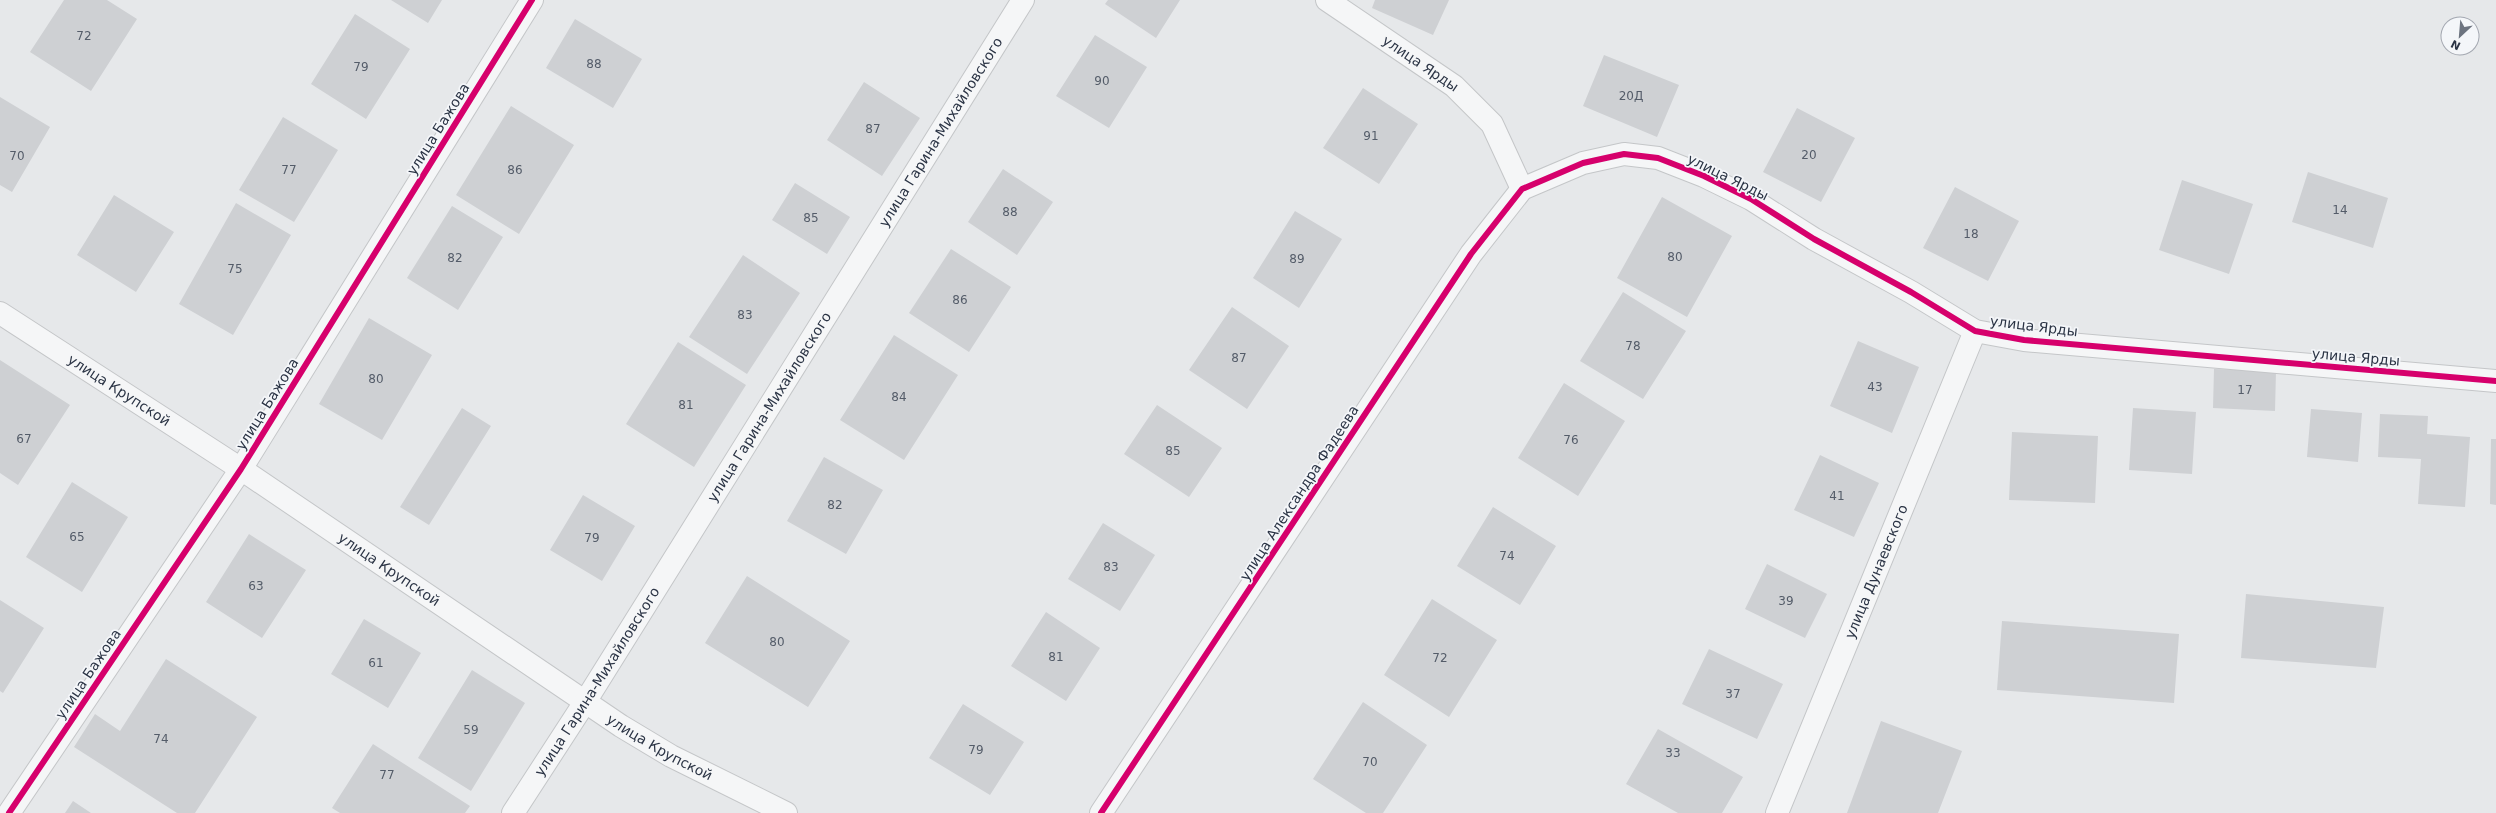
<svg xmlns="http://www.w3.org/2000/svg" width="2496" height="813" font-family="'DejaVu Sans',sans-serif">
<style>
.building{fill:#ced0d3}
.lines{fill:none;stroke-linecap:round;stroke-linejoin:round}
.minor-casing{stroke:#c4c6c8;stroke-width:24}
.minor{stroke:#f5f6f7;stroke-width:22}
.cycleway-casing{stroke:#f4f6f9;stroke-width:8}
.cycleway{stroke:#d6006c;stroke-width:6}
.labels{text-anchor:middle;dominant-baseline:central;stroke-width:3.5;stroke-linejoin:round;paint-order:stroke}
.number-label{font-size:12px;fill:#545c69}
.street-label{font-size:14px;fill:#2b3445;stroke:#f4f6f9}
</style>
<rect width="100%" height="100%" fill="#e6e8ea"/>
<path class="building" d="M64 0H107L137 19 91 91 30 52Z
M391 0H442L428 23Z
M1108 0H1180L1156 38 1105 4Z
M1375 0H1449L1433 35 1372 8Z
M355 14 410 49 366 119 311 84Z
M575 19 642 59 613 108 546 68Z
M1095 35 1147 67 1109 128 1056 96Z
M1604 55 1679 85 1657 137 1583 106Z
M864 82 920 118 882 176 827 140Z
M1363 88 1418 124 1379 184 1323 148Z
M0 97 50 127 12 192 0 185Z
M511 106 574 145 519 234 456 195Z
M1797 108 1855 138 1821 202 1763 172Z
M283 117 338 150 294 222 239 190Z
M1003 169 1053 202 1017 255 968 222Z
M2308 172 2388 198 2373 248 2292 222Z
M2182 180 2253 204 2229 274 2159 250Z
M795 183 850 217 827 254 772 220Z
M1955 187 2019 221 1988 281 1923 248Z
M114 195 174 232 136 292 77 255Z
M1662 197 1732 236 1687 317 1617 278Z
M236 203 291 235 233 335 179 304Z
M452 206 503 237 458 310 407 278Z
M1295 211 1342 239 1299 308 1253 278Z
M951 249 1011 287 969 352 909 313Z
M743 255 800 293 747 374 689 337Z
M1623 292 1686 331 1643 399 1580 361Z
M1232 307 1289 346 1247 409 1189 370Z
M369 318 432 355 382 440 319 404Z
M894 335 958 375 904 460 840 420Z
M1858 341 1919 367 1892 433 1830 406Z
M678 342 746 385 694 467 626 424Z
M0 360 70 405 18 485 0 473Z
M2214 369 2276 371 2275 411 2213 408Z
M1564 383 1625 421 1578 496 1518 458Z
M1157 405 1222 448 1189 497 1124 454Z
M462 408 491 426 429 525 400 507Z
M2133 408 2196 412 2192 474 2129 470Z
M2311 409 2362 413 2358 462 2307 457Z
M2380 414 2428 416 2427 434 2470 437 2465 507 2418 504 2421 459 2378 457Z
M2012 432 2098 436 2095 503 2009 500Z
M2491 439H2496V505L2490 504Z
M1820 455 1879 483 1854 537 1794 510Z
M824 457 883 490 846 554 787 521Z
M72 482 128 517 82 592 26 557Z
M583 495 635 526 602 581 550 550Z
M1493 507 1556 546 1520 605 1457 566Z
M1103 523 1155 555 1120 611 1068 579Z
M249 534 306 570 262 638 206 602Z
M1767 564 1827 594 1805 638 1745 609Z
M747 576 850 641 808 707 705 643Z
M2246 594 2384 607 2376 668 2241 658Z
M1432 599 1497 640 1449 717 1384 675Z
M0 600 44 628 3 693 0 691Z
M1046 612 1100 648 1066 701 1011 666Z
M364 619 421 653 388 708 331 674Z
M2002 621 2179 634 2174 703 1997 690Z
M1709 649 1783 684 1757 739 1682 704Z
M166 659 257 717 195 813H177L74 747 95 714 120 731Z
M472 670 525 703 471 791 418 758Z
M1363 702 1427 745 1383 813H1366L1313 779Z
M963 704 1024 742 990 795 929 758Z
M1881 721 1962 751 1938 813H1847Z
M1658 729 1743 777 1722 813H1678L1626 784Z
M373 744 470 806 465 813H340L332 808Z
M73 801 91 813H65Z"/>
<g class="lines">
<g class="minor-casing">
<g id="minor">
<path id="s1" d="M1327 0 1454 86 1492 124 1522 189"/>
<path id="s2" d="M0 313 241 469 621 726 671 756 786 813"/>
<path d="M9 813 241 469 532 0"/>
<path id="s3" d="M513 813 585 702 1023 0"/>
<path d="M1101 813 1471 254 1522 189 1583 163 1624 154 1658 158 1704 176 1751 199 1814 239 1911 292 1975 331 2024 340 2496 381"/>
<path id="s4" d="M1777 813 1975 331"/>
</g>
</g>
<use href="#minor" class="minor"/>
<g class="cycleway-casing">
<path id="cycleway" d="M9 813 241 469 532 0
M1101 813 1471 254 1522 189 1583 163 1624 154 1658 158 1704 176 1751 199 1814 239 1911 292 1975 331 2024 340 2496 381"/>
</g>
<use href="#cycleway" class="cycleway"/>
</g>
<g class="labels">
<g class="number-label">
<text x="84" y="36">72</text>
<text x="594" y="64">88</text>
<text x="361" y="67">79</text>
<text x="1102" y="81">90</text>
<text x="1631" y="96">20Д</text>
<text x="873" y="129">87</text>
<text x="1371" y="136">91</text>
<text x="1809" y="155">20</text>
<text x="17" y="156">70</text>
<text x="289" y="170">77</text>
<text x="515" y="170">86</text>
<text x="2340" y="210">14</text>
<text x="1010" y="212">88</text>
<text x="811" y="218">85</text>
<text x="1971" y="234">18</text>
<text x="1675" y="257">80</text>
<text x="455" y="258">82</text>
<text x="1297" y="259">89</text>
<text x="235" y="269">75</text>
<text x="960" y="300">86</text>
<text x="745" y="315">83</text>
<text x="1633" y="346">78</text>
<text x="1239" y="358">87</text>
<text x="376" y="379">80</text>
<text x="1875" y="387">43</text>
<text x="2245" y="390">17</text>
<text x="899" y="397">84</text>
<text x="686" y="405">81</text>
<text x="24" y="439">67</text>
<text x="1571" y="440">76</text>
<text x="1173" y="451">85</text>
<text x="1837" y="496">41</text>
<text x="835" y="505">82</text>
<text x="77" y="537">65</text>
<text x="592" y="538">79</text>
<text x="1507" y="556">74</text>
<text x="1111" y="567">83</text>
<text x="256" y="586">63</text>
<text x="1786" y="601">39</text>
<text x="777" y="642">80</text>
<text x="1056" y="657">81</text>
<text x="1440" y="658">72</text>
<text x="376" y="663">61</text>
<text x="1733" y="694">37</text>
<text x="471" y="730">59</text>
<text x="161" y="739">74</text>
<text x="976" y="750">79</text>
<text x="1673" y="753">33</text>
<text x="1370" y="762">70</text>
<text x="387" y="775">77</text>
</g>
<g class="street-label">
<text stroke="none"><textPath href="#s1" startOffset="113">улица Ярды</textPath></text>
<text transform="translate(438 129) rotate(-58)">улица Бажова</text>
<text stroke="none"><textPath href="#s3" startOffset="804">улица Гарина-Михайловского</textPath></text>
<text transform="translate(1728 177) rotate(26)">улица Ярды</text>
<text transform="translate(2034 326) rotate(7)">улица Ярды</text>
<text transform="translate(2356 357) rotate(5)">улица Ярды</text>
<text stroke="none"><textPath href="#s2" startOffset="142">улица Крупской</textPath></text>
<text transform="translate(267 404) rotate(-58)">улица Бажова</text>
<text stroke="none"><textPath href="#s3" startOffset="480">улица Гарина-Михайловского</textPath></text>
<text transform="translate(1299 493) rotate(-57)">улица Александра Фадеева</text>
<text stroke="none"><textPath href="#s2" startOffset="466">улица Крупской</textPath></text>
<text stroke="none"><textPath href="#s4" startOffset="261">улица Дунаевского</textPath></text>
<text transform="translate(88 674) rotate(-56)">улица Бажова</text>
<text stroke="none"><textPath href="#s3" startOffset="156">улица Гарина-Михайловского</textPath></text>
<text stroke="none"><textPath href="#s2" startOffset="790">улица Крупской</textPath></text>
</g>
</g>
<g transform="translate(2460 36) rotate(206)"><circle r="19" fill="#f4f6f9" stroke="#a4a8b1"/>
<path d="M0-3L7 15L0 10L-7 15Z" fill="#6c737f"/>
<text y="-6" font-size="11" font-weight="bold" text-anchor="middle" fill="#2b3445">N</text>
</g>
</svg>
